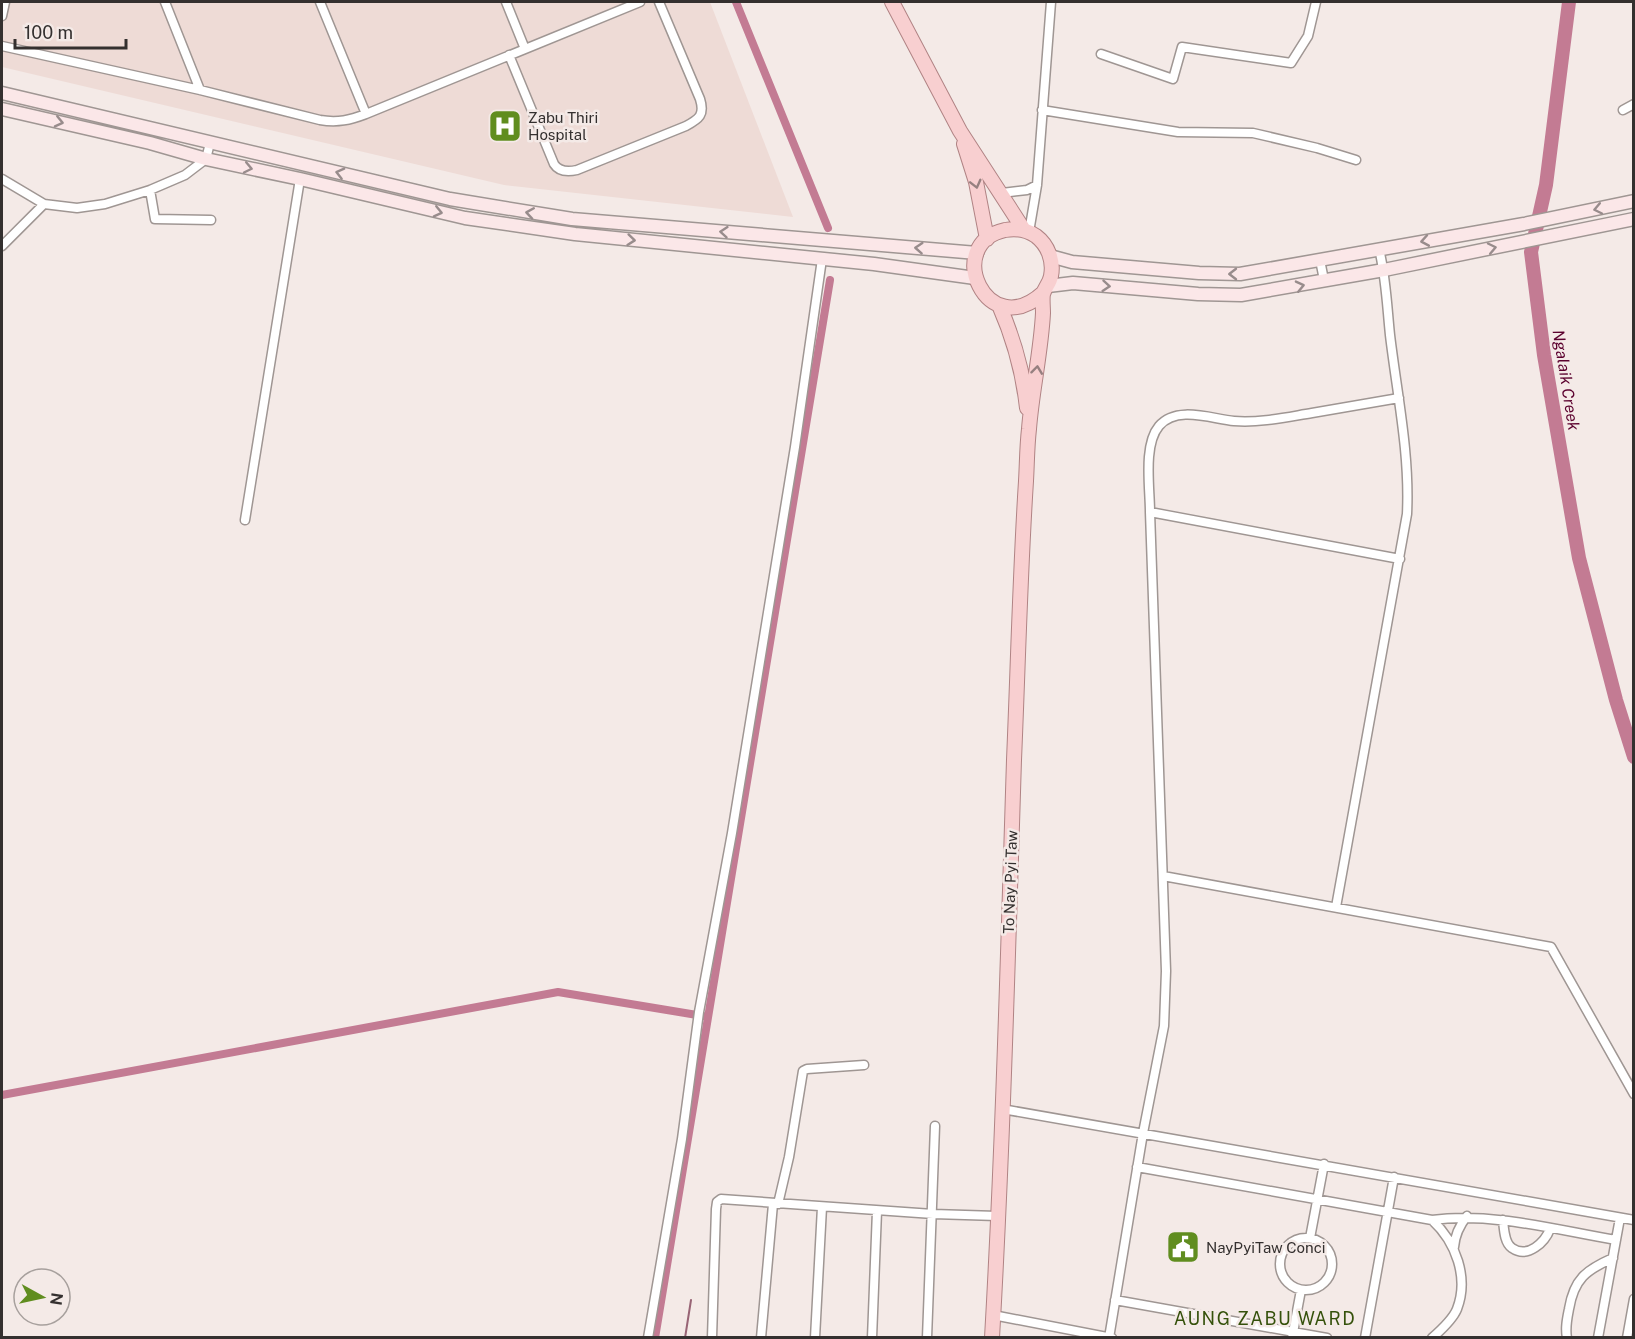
<svg xmlns="http://www.w3.org/2000/svg" width="1635" height="1339" font-family="'Public Sans',sans-serif">
<style>
.built{fill:#eedbd6}
.lines{fill:none;stroke-linecap:round;stroke-linejoin:round}
.stream{stroke:#986475;stroke-width:2}
.canal{stroke:#c37b93;stroke-width:8}
.river{stroke:#c37b93;stroke-width:14}
.minor-casing{stroke:#9f9693;stroke-width:11}
.secondary-casing{stroke:#9f9693;stroke-width:15}
.primary-casing{stroke:#b08384;stroke-width:16}
.minor{stroke:#fff;stroke-width:8}
.secondary{stroke:#fbe7e8;stroke-width:12}
.primary{stroke:#f8cfd0;stroke-width:14}
.oneway{stroke:#988c8c}
.oneway2{stroke:#968080}
.labels{text-anchor:middle;dominant-baseline:central;stroke-width:5;stroke-linejoin:round;paint-order:stroke}
.poi-label{font-size:15px;fill:#34302f;stroke:#f4eae7;text-anchor:start}
.street-label{font-size:15px;fill:#34302f;stroke:#f4eae7}
.water-label{font-size:16px;font-style:italic;fill:#5b012e;stroke:#f4eae7}
.quarter-label{font-size:18px;letter-spacing:1.5px;fill:#35510b;stroke:#f4eae7}
</style>
<rect width="100%" height="100%" fill="#f4eae7"/>
<path class="built" d="M2 2H710L793 217 504 185 2 67Z"/>
<g class="lines">
<path class="stream" d="M685 1338 691 1300"/>
<path class="canal" d="M736 2 828 228
M2 1095 558 992 703 1016
M655 1338 830 280"/>
<path class="river" d="M1569 2 1546 185 1531 252 1544 355 1579 558 1616 700 1634 757"/>
<g class="minor-casing">
<path id="minor" d="M165 2 200 90
M320 2 366 114
M506 2 525 49
M2 16 5 2
M2 46 200 90 320 120C338 123 350 120 366 114L640 2
M1101 54 1173 79 1182 47 1291 63 1308 36 1316 2
M509 55 554 164C559 172 568 172 577 170L686 126C699 119 705 115 700 99L659 2
M1042 110 1178 132 1253 133 1317 148 1356 160
M1623 110 1634 104
M2 179 44 204 77 208 105 204 150 190 185 175 206 159 210 143
M150 190 155 219 211 220
M1002 193 1027 190 1037 185
M1029 232 1037 185 1051 2
M2 246 44 204
M1320 260 1324 280
M1150 512 1400 559
M245 520 300 179
M1163 876 1551 947 1634 1094
M1336 907 1407 514C1410 454 1397 394 1390 335 1387 306 1386 277 1379 249
M1002 1109 1634 1220
M1137 1167 1432 1220C1456 1242 1469 1278 1457 1309 1453 1319 1440 1331 1432 1338
M778 1204 789 1157 803 1071 807 1069 864 1065
M1432 1220C1493 1212 1556 1230 1616 1240
M1503 1220C1504 1228 1504 1243 1512 1248 1528 1259 1545 1242 1550 1229
M1280 1264a26 26 0 1 1 52 0a26 26 0 1 1-52 0Z
M1310 1238 1324 1164
M1454 1247C1455 1235 1459 1226 1467 1216
M1115 1300 1327 1338
M993 1315 1112 1338
M648 1338 682 1139 699 1012 732 833 795 447 822 259
M712 1338 716 1209 717 1202 721 1199 933 1214 997 1216
M761 1338 773 1204
M815 1338 822 1207
M872 1338 877 1211
M927 1338 935 1126
M1109 1338 1143 1133 1164 1026 1166 971 1150 512C1150 488 1143 445 1159 426 1177 405 1212 419 1234 421 1261 423 1287 417 1312 413 1341 408 1370 403 1399 398
M1292 1338 1301 1290
M1365 1338 1394 1177
M1567 1338C1565 1328 1567 1319 1569 1309 1574 1279 1586 1270 1613 1258
M1598 1338 1620 1218
M1627 1338 1634 1299"/>
</g>
<g class="secondary-casing">
<path id="secondary" d="M2 93 450 199 572 219 977 253
M2 109 150 143 206 159 300 179 465 218 575 234 874 264 975 278
M1050 256 1072 262 1199 273 1240 274 1524 224 1634 201
M1048 286 1073 283 1198 294 1241 295 1384 270 1634 219"/>
</g>
<g class="primary-casing">
<path id="primary" d="M892 2 960 131 1024 230
M964 144 976 182 987 239
M999 305C1014 339 1023 371 1027 408
M992 1338C1003 1145 1008 952 1014 760 1018 667 1020 574 1026 481 1027 464 1027 446 1029 429 1032 390 1041 352 1043 313 1043 307 1042 299 1043 294 1045 287 1050 283 1051 276 1054 261 1048 245 1036 236 1026 229 1016 228 1005 230 942 244 987 344 1043 293"/>
</g>
<use href="#minor" class="minor"/>
<use href="#secondary" class="secondary"/>
<use href="#primary" class="primary"/>
</g>
<defs><path id="oneway-chevron" d="M-2-3.5L2.5 0L-2 3.5" fill="none" stroke-width="1.6" stroke-linecap="round" stroke-linejoin="round" transform="scale(1.5)"/></defs>
<g class="oneway">
<use href="#oneway-chevron" transform="translate(59 122) rotate(13)"/>
<use href="#oneway-chevron" transform="translate(248 168) rotate(12)"/>
<use href="#oneway-chevron" transform="translate(340 173) rotate(-166)"/>
<use href="#oneway-chevron" transform="translate(1598 209) rotate(168)"/>
<use href="#oneway-chevron" transform="translate(438 212) rotate(13)"/>
<use href="#oneway-chevron" transform="translate(530 213) rotate(-171)"/>
<use href="#oneway-chevron" transform="translate(724 232) rotate(-175)"/>
<use href="#oneway-chevron" transform="translate(631 240) rotate(6)"/>
<use href="#oneway-chevron" transform="translate(1425 241) rotate(170)"/>
<use href="#oneway-chevron" transform="translate(919 248) rotate(-176)"/>
<use href="#oneway-chevron" transform="translate(1492 248) rotate(-12)"/>
<use href="#oneway-chevron" transform="translate(1233 274) rotate(-180)"/>
<use href="#oneway-chevron" transform="translate(1106 286) rotate(5)"/>
<use href="#oneway-chevron" transform="translate(1300 286) rotate(-13)"/>
</g>
<g class="oneway2">
<use href="#oneway-chevron" transform="translate(976 184) rotate(76)"/>
<use href="#oneway-chevron" transform="translate(1037 370) rotate(-83)"/>
</g>
<defs>
<g id="hospital-square" transform="scale(1.725)"><rect x="-9" y="-9" width="18" height="18" rx="4" fill="#608d1f" stroke="#f4eae7"/><path d="M-5-5h3v3.5h4V-5h3V5h-3V1.5h-4V5h-3Z" fill="#fff"/></g>
<g id="civic-square" transform="scale(1.725)"><rect x="-9" y="-9" width="18" height="18" rx="4" fill="#608d1f" stroke="#f4eae7"/><path d="M-.6-6.5H3V-4.5H.6V-3L4-1V1h2V6H-6V1h2V-1L-.6-3ZM-1.2 2.5V6h2.4V2.5Z" fill="#fff"/></g>
</defs>
<g fill-rule="evenodd">
<use href="#hospital-square" x="505" y="126"/>
<use href="#civic-square" x="1183" y="1247"/>
</g>
<g class="labels">
<g class="poi-label">
<text x="528" y="117">Zabu Thiri<tspan x="528" dy="17">Hospital</tspan></text>
<text x="1206" y="1247">NayPyiTaw Conci</text>
</g>
<g class="street-label">
<text transform="translate(1010 882) rotate(-88)">To Nay Pyi Taw</text>
</g>
<g class="water-label">
<text transform="translate(1566 380) rotate(81)">Ngalaik Creek</text>
</g>
<g class="quarter-label">
<text x="1265" y="1318">AUNG ZABU WARD</text>
</g>
</g>
<rect width="1635" height="1339" fill="none" stroke="#34302f" stroke-width="6"/>
<g transform="translate(42 1297) rotate(98)"><circle r="28" fill="#f4eae7" stroke="#a7a09d" stroke-width="1.5"/>
<path d="M0-4.5L10 22L0 15L-10 22Z" fill="#608d1f"/>
<text y="-9" font-size="16" font-weight="bold" text-anchor="middle" fill="#34302f">N</text>
</g>
<path d="M15 39v9h111v-9" fill="none" stroke="#34302f" stroke-width="3"/>
<text x="24" y="39" font-size="18" fill="#34302f" stroke="#f4eae7" stroke-width="4.5" paint-order="stroke">100 m</text>
</svg>
